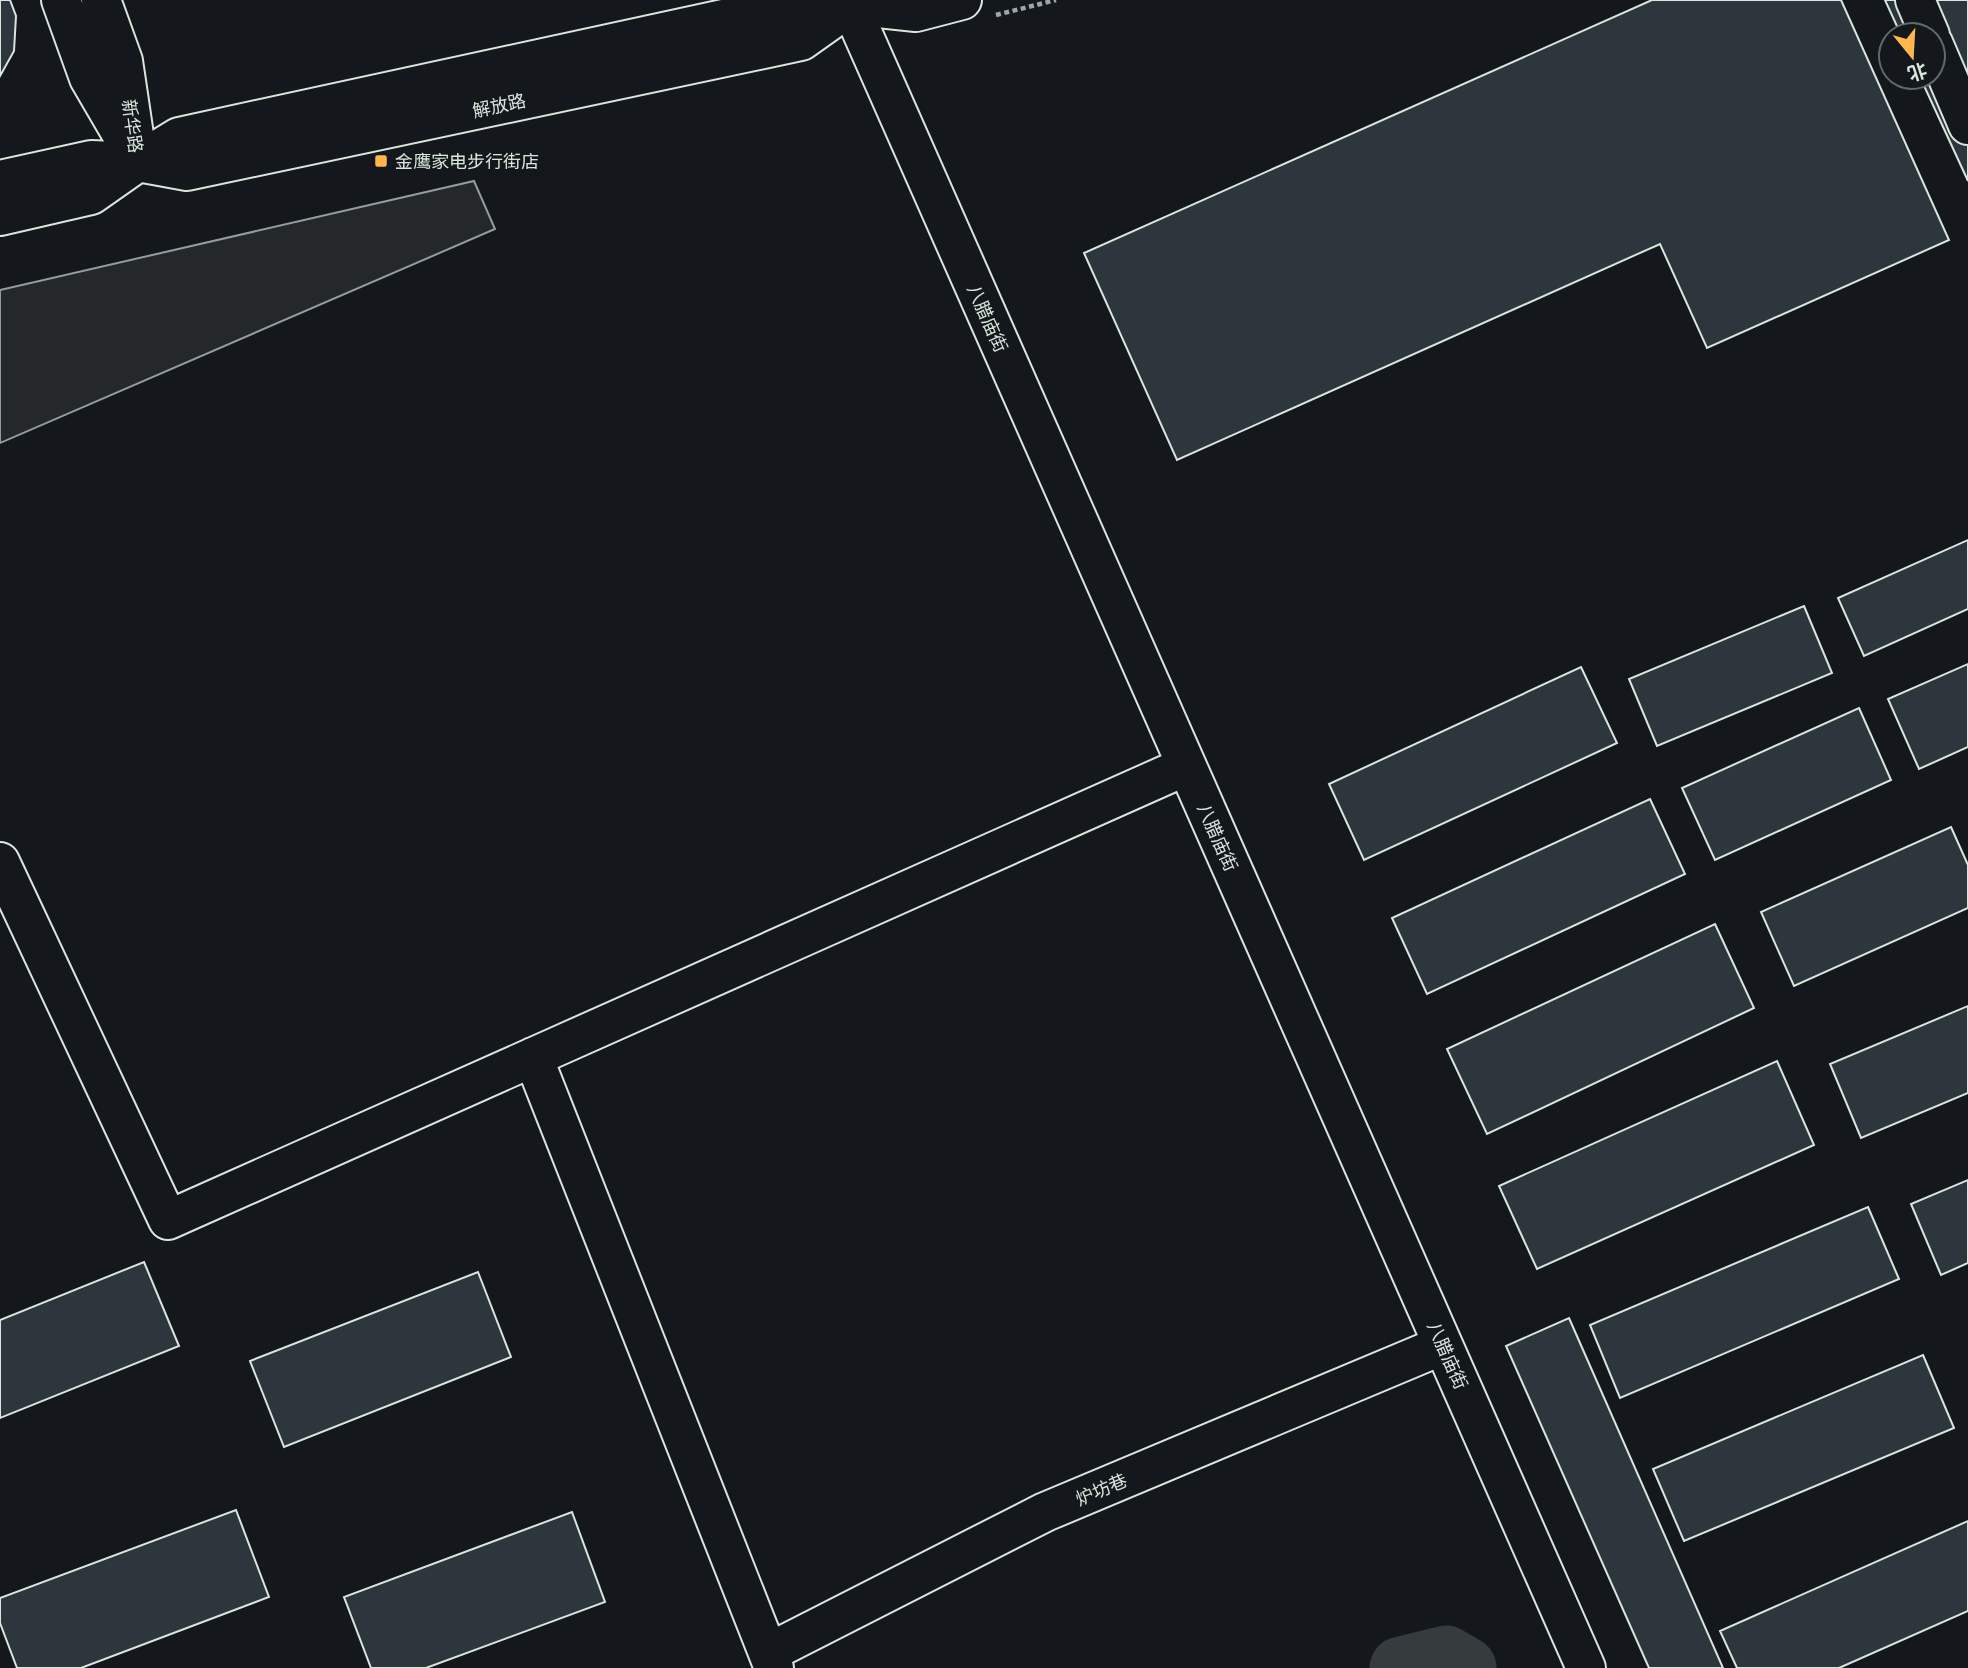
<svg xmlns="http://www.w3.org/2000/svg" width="1968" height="1668" font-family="Commissioner,'Noto Sans SC',sans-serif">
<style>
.parking{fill:#24282b;stroke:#939e99;stroke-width:2}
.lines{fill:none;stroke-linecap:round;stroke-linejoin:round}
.river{stroke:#363b3e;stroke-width:63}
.building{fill:#2c363c;stroke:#d8e6dc;stroke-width:2}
.minor-casing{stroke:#d8e6dc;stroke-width:42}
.major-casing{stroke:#d8e6dc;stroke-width:42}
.path{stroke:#9da8a2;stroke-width:4.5;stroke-dasharray:5 3.5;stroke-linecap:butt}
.minor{stroke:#14181c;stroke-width:38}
.major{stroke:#14181c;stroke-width:38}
.poi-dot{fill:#ffb74d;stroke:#14181c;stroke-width:2.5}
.labels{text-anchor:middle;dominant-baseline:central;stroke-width:5;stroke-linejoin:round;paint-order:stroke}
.street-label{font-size:18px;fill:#d8e6dc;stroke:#14181c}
.poi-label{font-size:18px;fill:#d8e6dc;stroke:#14181c;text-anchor:start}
</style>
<rect width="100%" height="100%" fill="#14181c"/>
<path class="parking" d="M474 181 495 229 0 443V290Z"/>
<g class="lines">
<path class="river" d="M1401 1668 1446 1657 1465 1668"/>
</g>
<path class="building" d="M0 0H10L16 16 14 51 0 76Z
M1652 0H1841L1949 240 1707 348 1660 244 1177 460 1084 253Z
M1885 0H1968V181L1920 77H1933V35H1901Z
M1968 540V609L1864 656 1838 598Z
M1804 606 1832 673 1657 746 1629 679Z
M1968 664V747L1919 769 1888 699Z
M1581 667 1617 743 1364 860 1329 784Z
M1859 708 1891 780 1715 860 1682 788Z
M1650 799 1685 874 1427 994 1392 918Z
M1951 827 1968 865V908L1794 986 1761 912Z
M1715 924 1754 1008 1487 1134 1447 1049Z
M1968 1006V1093L1861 1138 1830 1064Z
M1777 1061 1814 1145 1537 1269 1499 1186Z
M1968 1180V1263L1941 1275 1911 1204Z
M1868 1207 1899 1279 1620 1398 1590 1325Z
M144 1262 179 1346 0 1418V1320Z
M478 1272 511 1357 284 1447 250 1361Z
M1569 1318 1723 1668H1649L1506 1346Z
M1923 1355 1954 1428 1684 1541 1653 1469Z
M236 1510 269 1597 81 1668H17L0 1623V1598Z
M572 1512 605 1602 426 1668H371L344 1597Z
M1968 1521V1611L1839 1668H1737L1720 1631Z"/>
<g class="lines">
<g class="minor-casing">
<path id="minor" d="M1915 0 1930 35
M850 5 1586 1668
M1933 43 1968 125
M0 862 168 1220 1186 766
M533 1057 774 1668
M768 1653 1045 1512 1443 1345"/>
</g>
<g class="major-casing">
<path id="major" d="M61 0 89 78 138 162
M101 0 123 61 135 142
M0 180 91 160 138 162 187 171 801 41 856 2
M0 216 91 195 138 162 179 137 788 5H850L916 12 962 0"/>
</g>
<path class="path" d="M996 15 1056 0"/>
<use href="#minor" class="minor"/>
<use href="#major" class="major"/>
</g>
<rect class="poi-dot" x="374" y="154" width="14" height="14" rx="3.5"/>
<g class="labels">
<g class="street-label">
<text transform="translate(499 105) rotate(-12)">解放路</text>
<text transform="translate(133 126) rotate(82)">新华路</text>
<text transform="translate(988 318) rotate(66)">八腊庙街</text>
<text transform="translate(1218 837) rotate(66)">八腊庙街</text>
<text transform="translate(1448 1355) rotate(66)">八腊庙街</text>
<text transform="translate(1101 1489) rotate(-23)">炉坊巷</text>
</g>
<g class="poi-label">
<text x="395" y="161">金鹰家电步行街店</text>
</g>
</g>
<g transform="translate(1912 56) rotate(162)"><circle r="33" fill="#14181c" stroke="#626a69" stroke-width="2"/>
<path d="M0-5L12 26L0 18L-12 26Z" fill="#ffb74d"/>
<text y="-10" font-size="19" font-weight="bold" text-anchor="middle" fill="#d8e6dc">北</text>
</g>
</svg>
